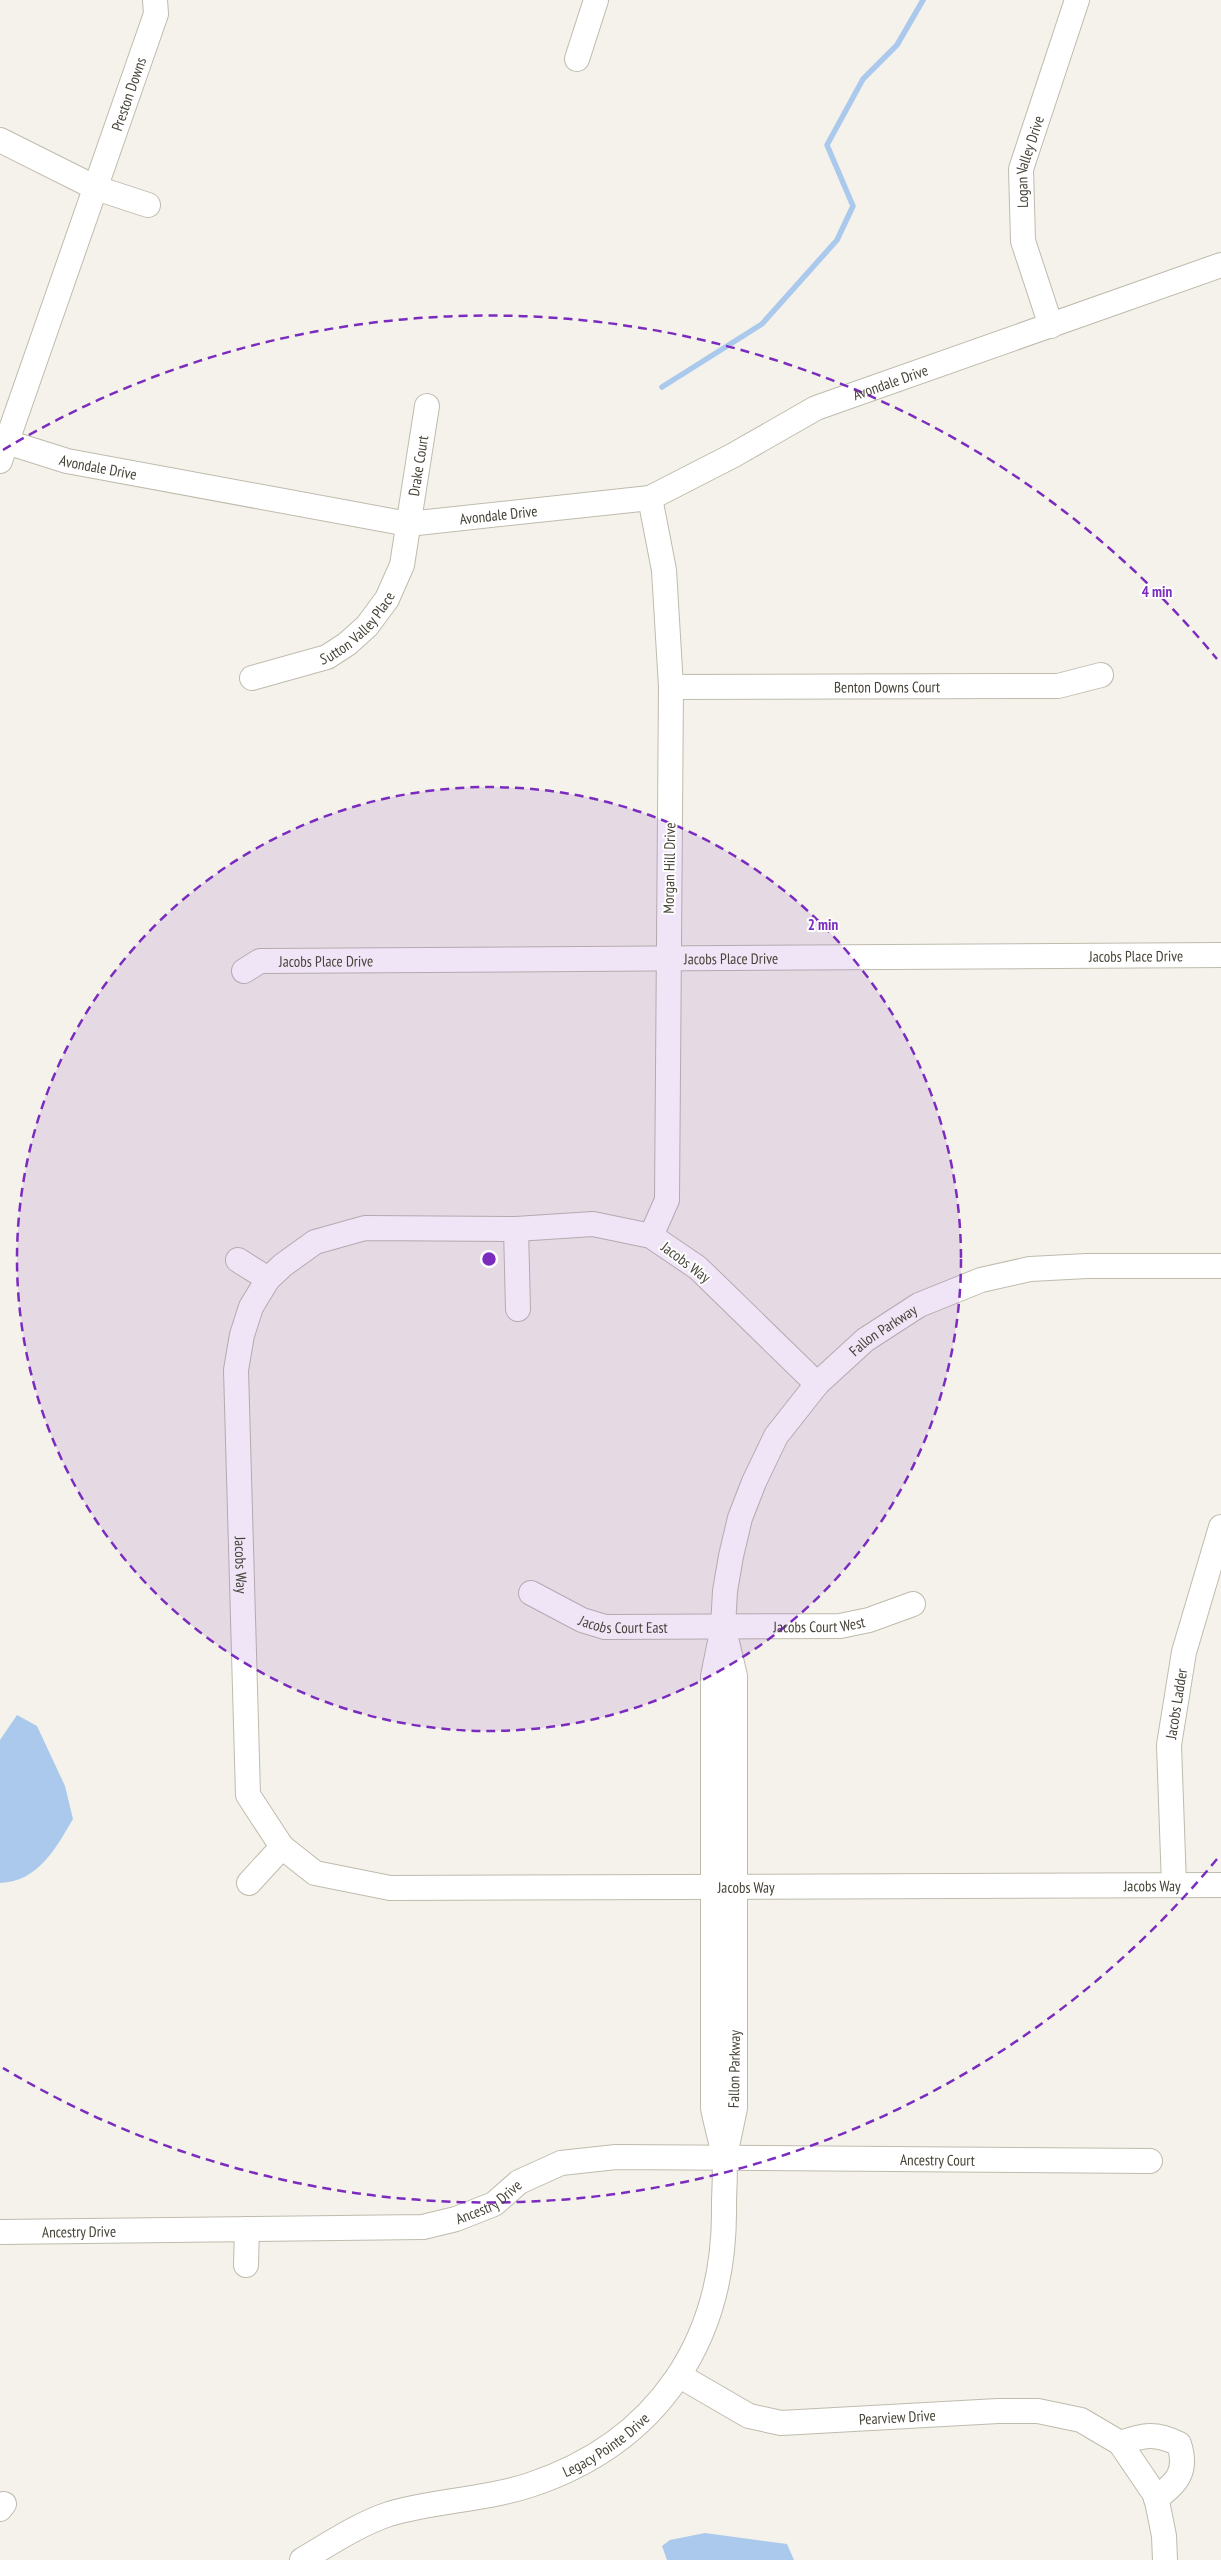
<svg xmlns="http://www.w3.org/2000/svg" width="1221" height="2560" font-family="'PT Sans Narrow',sans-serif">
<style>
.water{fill:#aac9ec}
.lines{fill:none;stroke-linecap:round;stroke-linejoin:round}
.stream{stroke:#aac9ec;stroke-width:5.5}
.minor-casing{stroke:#bfbbad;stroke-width:26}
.minor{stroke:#fff;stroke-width:24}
.ring{fill:none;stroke:#7b2cbf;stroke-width:2.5;stroke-dasharray:9 6}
.labels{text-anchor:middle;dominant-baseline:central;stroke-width:4;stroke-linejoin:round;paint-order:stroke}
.street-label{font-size:15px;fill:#474338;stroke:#fff}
.centre{fill:#7b2cbf;stroke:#fff;stroke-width:2.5}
.ring-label{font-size:15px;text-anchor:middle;font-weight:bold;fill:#7b2cbf;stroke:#fff;stroke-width:4;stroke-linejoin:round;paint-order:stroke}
</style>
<rect width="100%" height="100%" fill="#f4f2ea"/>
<path class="water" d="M17 1715 37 1726 65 1786 73 1819C55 1849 39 1881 0 1883V1740Z
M705 2533 787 2544 794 2560H667L662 2546 670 2540Z"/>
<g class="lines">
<path class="stream" d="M662 387 762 324 837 240 853 206 827 145 863 79 897 45 923 0"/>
<g class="minor-casing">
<g id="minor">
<path d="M577 59 596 0"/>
<path d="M0 140 96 188 148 205"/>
<path id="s1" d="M1051 326 1023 241 1021 169 1077 0"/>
<path id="s2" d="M0 440 67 461 408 524 650 498 732 456 816 408 1221 265"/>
<path id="s3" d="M0 461 156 14 155 0"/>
<path d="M650 498 664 570 671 687 667 1200 651 1236"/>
<path id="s4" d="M252 678 327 657 347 644 367 626 387 599 402 565 427 406"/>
<path id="s5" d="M671 687 1058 686 1101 675"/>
<path id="s6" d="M244 971 260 961 1221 955"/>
<path d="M516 1229 518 1309"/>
<path d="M238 1260 268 1279"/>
<path id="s7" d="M817 1384 698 1268 651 1236 593 1224 516 1229 365 1228 315 1242 283 1265 268 1279 251 1307 242 1335 236 1370 248 1795 282 1847 315 1873 390 1888 1221 1885"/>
<path id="s8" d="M531 1593 582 1620 605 1627 840 1626 869 1620 913 1604"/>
<path d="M725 1634 735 1676V2108L726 2151"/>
<path d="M249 1883 282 1847"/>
<path id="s9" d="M1174 1885 1169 1745 1184 1652 1221 1527"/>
<path id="s10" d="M0 2232 423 2227 456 2219 494 2204 519 2182 561 2163 616 2157 1150 2161"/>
<path d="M246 2265 247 2229"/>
<path id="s11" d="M680 2376 749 2416 781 2423 998 2411H1038L1081 2420 1120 2443 1156 2496 1164 2536 1165 2560"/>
<path d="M1120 2443C1144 2435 1155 2432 1179 2444 1188 2472 1177 2482 1156 2499"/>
<path d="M0 2509 4 2504"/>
<path id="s12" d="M302 2560C329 2544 359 2524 389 2514 435 2500 485 2500 530 2485 659 2442 726 2339 724 2205 724 2189 726 2172 724 2156 721 2140 716 2124 713 2108V1676L723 1627 725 1591 731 1556 740 1518 754 1482 776 1436 817 1384 865 1340 919 1305 981 1280 1030 1269 1087 1266H1221"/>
</g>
</g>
<use href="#minor" class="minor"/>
</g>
<circle cx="489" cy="1259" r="472" fill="#7b2cbf" fill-opacity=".12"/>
<g class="ring">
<circle cx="489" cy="1259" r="472"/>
<path d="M1217 1859A944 944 0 0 1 3 2068M3 450A944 944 0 0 1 1217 659"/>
</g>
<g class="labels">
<g class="street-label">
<text stroke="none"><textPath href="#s3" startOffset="389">Preston Downs</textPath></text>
<text stroke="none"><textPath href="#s1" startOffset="170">Logan Valley Drive</textPath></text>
<text stroke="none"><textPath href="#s2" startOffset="928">Avondale Drive</textPath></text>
<text stroke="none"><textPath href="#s4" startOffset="300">Drake Court</textPath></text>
<text stroke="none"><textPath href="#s2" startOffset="102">Avondale Drive</textPath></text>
<text stroke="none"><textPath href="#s2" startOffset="508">Avondale Drive</textPath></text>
<text stroke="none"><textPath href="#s4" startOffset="120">Sutton Valley Place</textPath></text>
<text stroke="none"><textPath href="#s5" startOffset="216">Benton Downs Court</textPath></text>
<text transform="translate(669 868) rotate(-89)">Morgan Hill Drive</text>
<text stroke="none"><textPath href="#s6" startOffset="895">Jacobs Place Drive</textPath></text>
<text stroke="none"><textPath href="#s6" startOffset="490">Jacobs Place Drive</textPath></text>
<text stroke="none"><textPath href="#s6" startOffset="85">Jacobs Place Drive</textPath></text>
<text transform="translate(686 1262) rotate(37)">Jacobs Way</text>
<text stroke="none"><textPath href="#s12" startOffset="1542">Fallon Parkway</textPath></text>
<text stroke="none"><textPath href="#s7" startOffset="915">Jacobs Way</textPath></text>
<text stroke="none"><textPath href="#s8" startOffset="100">Jacobs Court East</textPath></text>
<text stroke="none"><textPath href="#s8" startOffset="296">Jacobs Court West</textPath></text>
<text stroke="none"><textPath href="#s9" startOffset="182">Jacobs Ladder</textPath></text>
<text stroke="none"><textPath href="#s7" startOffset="2088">Jacobs Way</textPath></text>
<text stroke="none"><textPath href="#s7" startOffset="1682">Jacobs Way</textPath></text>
<text transform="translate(734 2069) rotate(-89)">Fallon Parkway</text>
<text stroke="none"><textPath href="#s10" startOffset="954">Ancestry Court</textPath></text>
<text stroke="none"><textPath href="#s10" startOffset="494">Ancestry Drive</textPath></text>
<text stroke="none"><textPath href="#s10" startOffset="79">Ancestry Drive</textPath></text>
<text stroke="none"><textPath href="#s11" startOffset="229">Pearview Drive</textPath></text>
<text stroke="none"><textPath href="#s12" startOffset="329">Legacy Pointe Drive</textPath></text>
</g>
</g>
<circle cx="489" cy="1259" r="8" class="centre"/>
<g class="ring-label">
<text x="1157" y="597">4 min</text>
<text x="823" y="930">2 min</text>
</g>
</svg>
